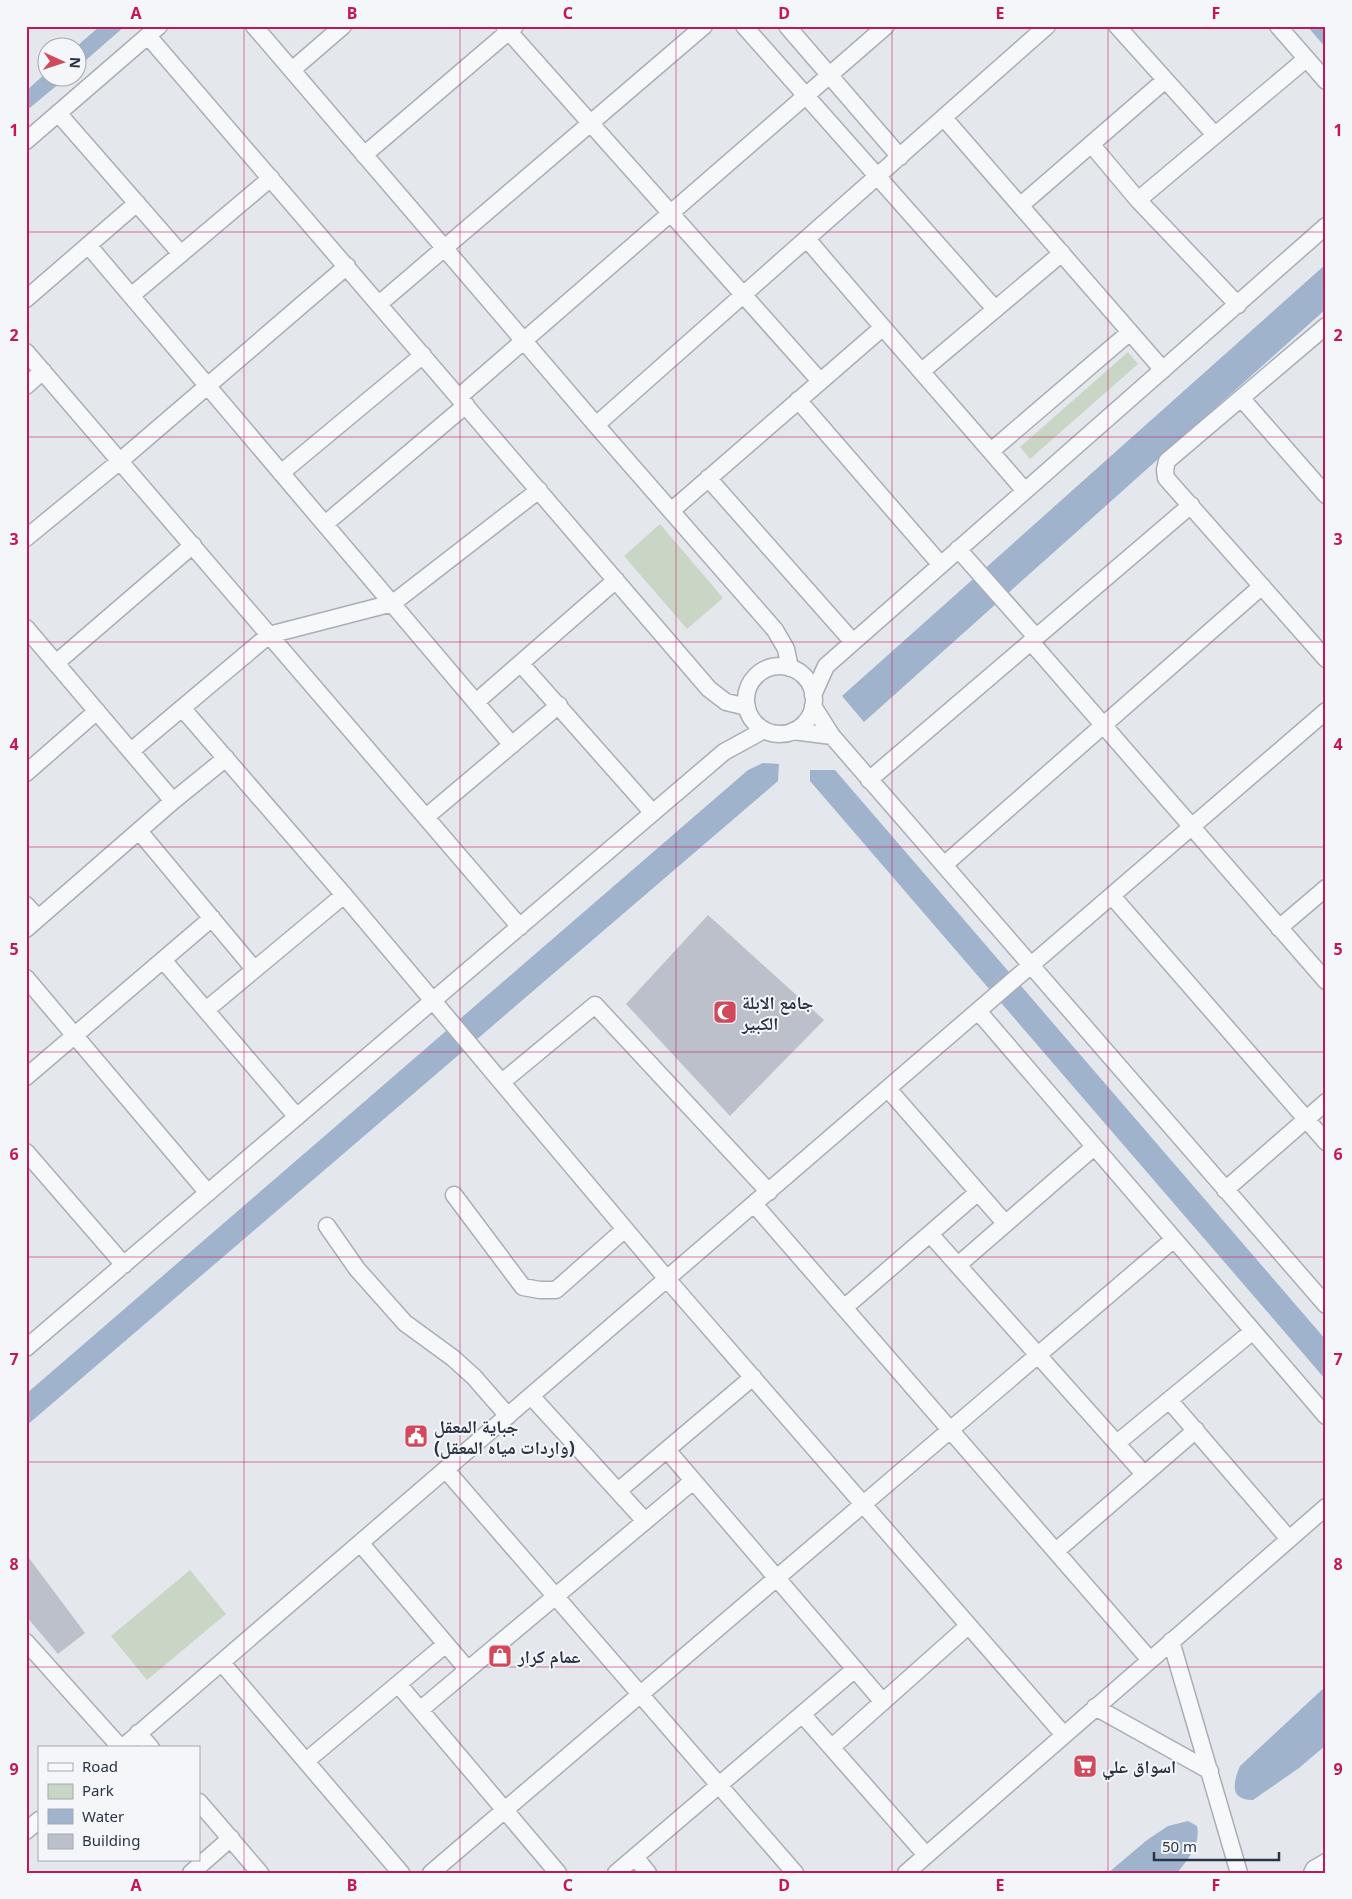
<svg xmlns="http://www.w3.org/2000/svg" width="1352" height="1899" font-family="'Noto Sans','Noto Naskh Arabic',sans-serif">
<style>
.green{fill:#c9d6c5}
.water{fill:#9fb4cc}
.building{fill:#bbc0ca}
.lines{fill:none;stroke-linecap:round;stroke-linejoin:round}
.minor-casing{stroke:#a9aeb7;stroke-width:19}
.minor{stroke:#f7f8fa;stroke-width:16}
.grid{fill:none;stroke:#c2185b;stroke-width:1;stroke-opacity:0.55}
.labels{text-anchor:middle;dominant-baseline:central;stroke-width:4;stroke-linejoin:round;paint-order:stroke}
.poi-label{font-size:18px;font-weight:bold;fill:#2b3445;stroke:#f4f6f9;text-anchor:start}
.neatline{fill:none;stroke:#c2185b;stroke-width:2}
.grid-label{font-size:16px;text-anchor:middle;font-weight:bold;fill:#c2185b}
</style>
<rect width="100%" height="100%" fill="#e4e7ec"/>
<path class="green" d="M1128 352 1138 364 1030 459 1020 447Z
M660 524 723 598 687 629 624 556Z
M190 1570 226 1614 147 1680 111 1636Z"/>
<path class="water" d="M100 26H125L78 67V48L76 47Z
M1307 26H1326V48Z
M47 72 48 78H66L26 111V91Z
M1326 264V309L864 722 842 696Z
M763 763 779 764 778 781 26 1426V1394L748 770Z
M810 770H835L1326 1340V1380L810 781Z
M1326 1686V1745L1299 1768 1253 1800C1229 1800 1233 1783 1240 1766Z
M1188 1821 1197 1826C1201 1845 1188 1859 1177 1873H1108L1147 1840 1168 1826Z"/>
<path class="building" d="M708 915 824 1020 730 1116 626 1004Z
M26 1554 85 1633 58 1654 26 1616Z"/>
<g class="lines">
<g class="minor-casing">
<path id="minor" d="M254 26 596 425 775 630 786 649 790 668
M504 26 820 381
M744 26 995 309
M787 26 900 157
M1117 26 1215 135
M1278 26 1326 81
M148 36 709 689 726 702 747 707
M292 70 343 26
M58 113 181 254
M944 118 1163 370
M26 141 159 26
M1091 144 1138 200 1238 305
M364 155 515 26
M1138 200 1306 59
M1021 205 1164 81
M807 239C879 324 953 407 1025 491
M88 245 512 745
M131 296 271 178
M26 299 137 203
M379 304 704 26
M1326 326 1167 461 1165 470 1166 478 1326 659
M26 352 520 927
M922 371 1062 253
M26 386 43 371
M459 397 886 26
M1242 399 1326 495
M798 400 941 565
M596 425 1047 26
M991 451 1130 332
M281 473 423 355
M708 478 853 642
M671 511 882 328
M325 524 466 405
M26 538 120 461 347 266
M958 549 1036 637
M26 628 173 801
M1031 642 1326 981
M56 663 193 545
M521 664 653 813
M746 700a34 34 0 1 1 68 0a34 34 0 1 1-68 0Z
M813 695 826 666 1326 226
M476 702 616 580
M813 706 832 736 1326 1305
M182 708 344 895 667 1279 1064 1735
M793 731 832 736
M131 751 269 635 393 603 539 490
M26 773 97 711
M869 780 1191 505
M426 817 559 705
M139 831 254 969
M944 865 1262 586
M1112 896 1326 1142
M26 905 38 918
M1279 928 1326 888
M26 929 173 801 226 758
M163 960 297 1117
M26 978 208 1193
M206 1010 344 895
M978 1011 1326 1416
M26 1077 212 918
M502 1082 595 1005 769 1192
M888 1089 1005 1223
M26 1152 124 1265
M1225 1190 1326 1102
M454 1195 523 1287 540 1290H556L625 1229
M754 1204 1150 1660
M327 1226 357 1269 405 1323 453 1358 474 1377 508 1416
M930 1234 1144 1474
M958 1265 1094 1147
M844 1308 977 1193
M26 1348 724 752 764 730
M531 1396 645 1521
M1169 1400 1289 1539
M1117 1443 1253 1331
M667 1450 883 1702
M446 1470 795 1873
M618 1491 753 1377
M361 1544 468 1670
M1056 1551 1196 1430
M1171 1641 1239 1873
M26 1642 121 1748
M222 1663 401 1873
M398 1684 558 1873
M1095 1707 1210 1771
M420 1710 693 1481
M802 1714 926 1855
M138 1733 151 1748
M832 1747 968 1626
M122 1748 1326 711
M306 1761 446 1644
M199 1802 260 1873
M26 1831 39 1820
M635 1857 648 1873
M191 1873 231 1838
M431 1873 1174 1239
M616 1873 855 1669
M906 1873 1326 1507
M1312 1873 1314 1869 1326 1862"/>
</g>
<use href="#minor" class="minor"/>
</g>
<path class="grid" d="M244 26V1873M460 26V1873M676 26V1873M892 26V1873M1108 26V1873M26 232H1326M26 437H1326M26 642H1326M26 847H1326M26 1052H1326M26 1257H1326M26 1462H1326M26 1667H1326"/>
<defs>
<g id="mosque-square" transform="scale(1.25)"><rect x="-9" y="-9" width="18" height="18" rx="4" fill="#d1495b" stroke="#f4f6f9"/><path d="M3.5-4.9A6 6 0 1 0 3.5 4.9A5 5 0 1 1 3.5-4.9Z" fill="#fff"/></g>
<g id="civic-square" transform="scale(1.25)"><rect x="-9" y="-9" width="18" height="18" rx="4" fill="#d1495b" stroke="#f4f6f9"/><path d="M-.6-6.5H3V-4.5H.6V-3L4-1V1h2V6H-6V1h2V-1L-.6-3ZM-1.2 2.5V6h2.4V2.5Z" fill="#fff"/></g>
<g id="shop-square" transform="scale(1.25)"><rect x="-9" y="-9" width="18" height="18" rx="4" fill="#d1495b" stroke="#f4f6f9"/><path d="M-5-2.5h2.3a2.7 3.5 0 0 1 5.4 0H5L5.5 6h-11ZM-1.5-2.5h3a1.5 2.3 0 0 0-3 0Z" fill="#fff"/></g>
<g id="supermarket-square" transform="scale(1.25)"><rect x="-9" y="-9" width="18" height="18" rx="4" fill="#d1495b" stroke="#f4f6f9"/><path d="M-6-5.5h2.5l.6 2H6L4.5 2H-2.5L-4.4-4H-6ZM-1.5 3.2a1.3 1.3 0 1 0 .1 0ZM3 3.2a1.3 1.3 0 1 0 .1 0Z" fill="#fff"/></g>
</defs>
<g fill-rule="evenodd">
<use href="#mosque-square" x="725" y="1012"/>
<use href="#civic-square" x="416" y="1436"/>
<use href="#shop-square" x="500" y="1656"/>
<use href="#supermarket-square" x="1085" y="1766"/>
</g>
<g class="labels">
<g class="poi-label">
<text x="742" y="1002">جامع الابلة<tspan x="742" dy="21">الكبير</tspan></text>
<text x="434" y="1426">جباية المعقل<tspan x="434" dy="21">(واردات مياه المعقل)</tspan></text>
<text x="518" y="1656">عمام كرار</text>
<text x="1102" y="1766">اسواق علي</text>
</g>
</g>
<rect width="1352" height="1899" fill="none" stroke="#f4f6f9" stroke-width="55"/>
<rect x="38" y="1746" width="162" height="115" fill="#f4f6f9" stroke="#a4a8b1"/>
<rect x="48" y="1763" width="25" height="8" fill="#f7f8fa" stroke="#a4a8b1"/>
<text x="82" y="1772" font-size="15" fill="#2b3445">Road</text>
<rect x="48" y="1784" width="25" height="15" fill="#c9d6c5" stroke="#a4a8b1"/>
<text x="82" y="1796" font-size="15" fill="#2b3445">Park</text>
<rect x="48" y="1809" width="25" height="15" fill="#9fb4cc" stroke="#a4a8b1"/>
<text x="82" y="1822" font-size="15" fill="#2b3445">Water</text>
<rect x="48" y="1834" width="25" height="15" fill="#bbc0ca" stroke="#a4a8b1"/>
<text x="82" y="1846" font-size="15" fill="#2b3445">Building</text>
<g transform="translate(62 62) rotate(93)"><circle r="24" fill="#f4f6f9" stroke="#a4a8b1"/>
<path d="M0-4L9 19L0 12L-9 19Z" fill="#d1495b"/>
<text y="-8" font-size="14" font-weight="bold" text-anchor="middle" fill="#2b3445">N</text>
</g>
<path d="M1154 1852v8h125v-8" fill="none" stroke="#2b3445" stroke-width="2.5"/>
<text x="1162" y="1852" font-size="15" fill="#2b3445" stroke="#f4f6f9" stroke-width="4" paint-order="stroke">50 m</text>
<rect x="28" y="28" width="1296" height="1844" class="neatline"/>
<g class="grid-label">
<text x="136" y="19">A</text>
<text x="352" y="19">B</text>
<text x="568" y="19">C</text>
<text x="784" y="19">D</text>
<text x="1000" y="19">E</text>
<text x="1216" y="19">F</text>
<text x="14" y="136">1</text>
<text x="1338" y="136">1</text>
<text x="14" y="341">2</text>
<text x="1338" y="341">2</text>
<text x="14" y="545">3</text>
<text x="1338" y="545">3</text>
<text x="14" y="750">4</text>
<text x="1338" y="750">4</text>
<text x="14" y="955">5</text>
<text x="1338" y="955">5</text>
<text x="14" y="1160">6</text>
<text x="1338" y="1160">6</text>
<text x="14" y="1365">7</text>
<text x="1338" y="1365">7</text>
<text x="14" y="1570">8</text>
<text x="1338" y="1570">8</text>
<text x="14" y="1775">9</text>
<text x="1338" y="1775">9</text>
<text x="136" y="1891">A</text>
<text x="352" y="1891">B</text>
<text x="568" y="1891">C</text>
<text x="784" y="1891">D</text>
<text x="1000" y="1891">E</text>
<text x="1216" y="1891">F</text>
</g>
</svg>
